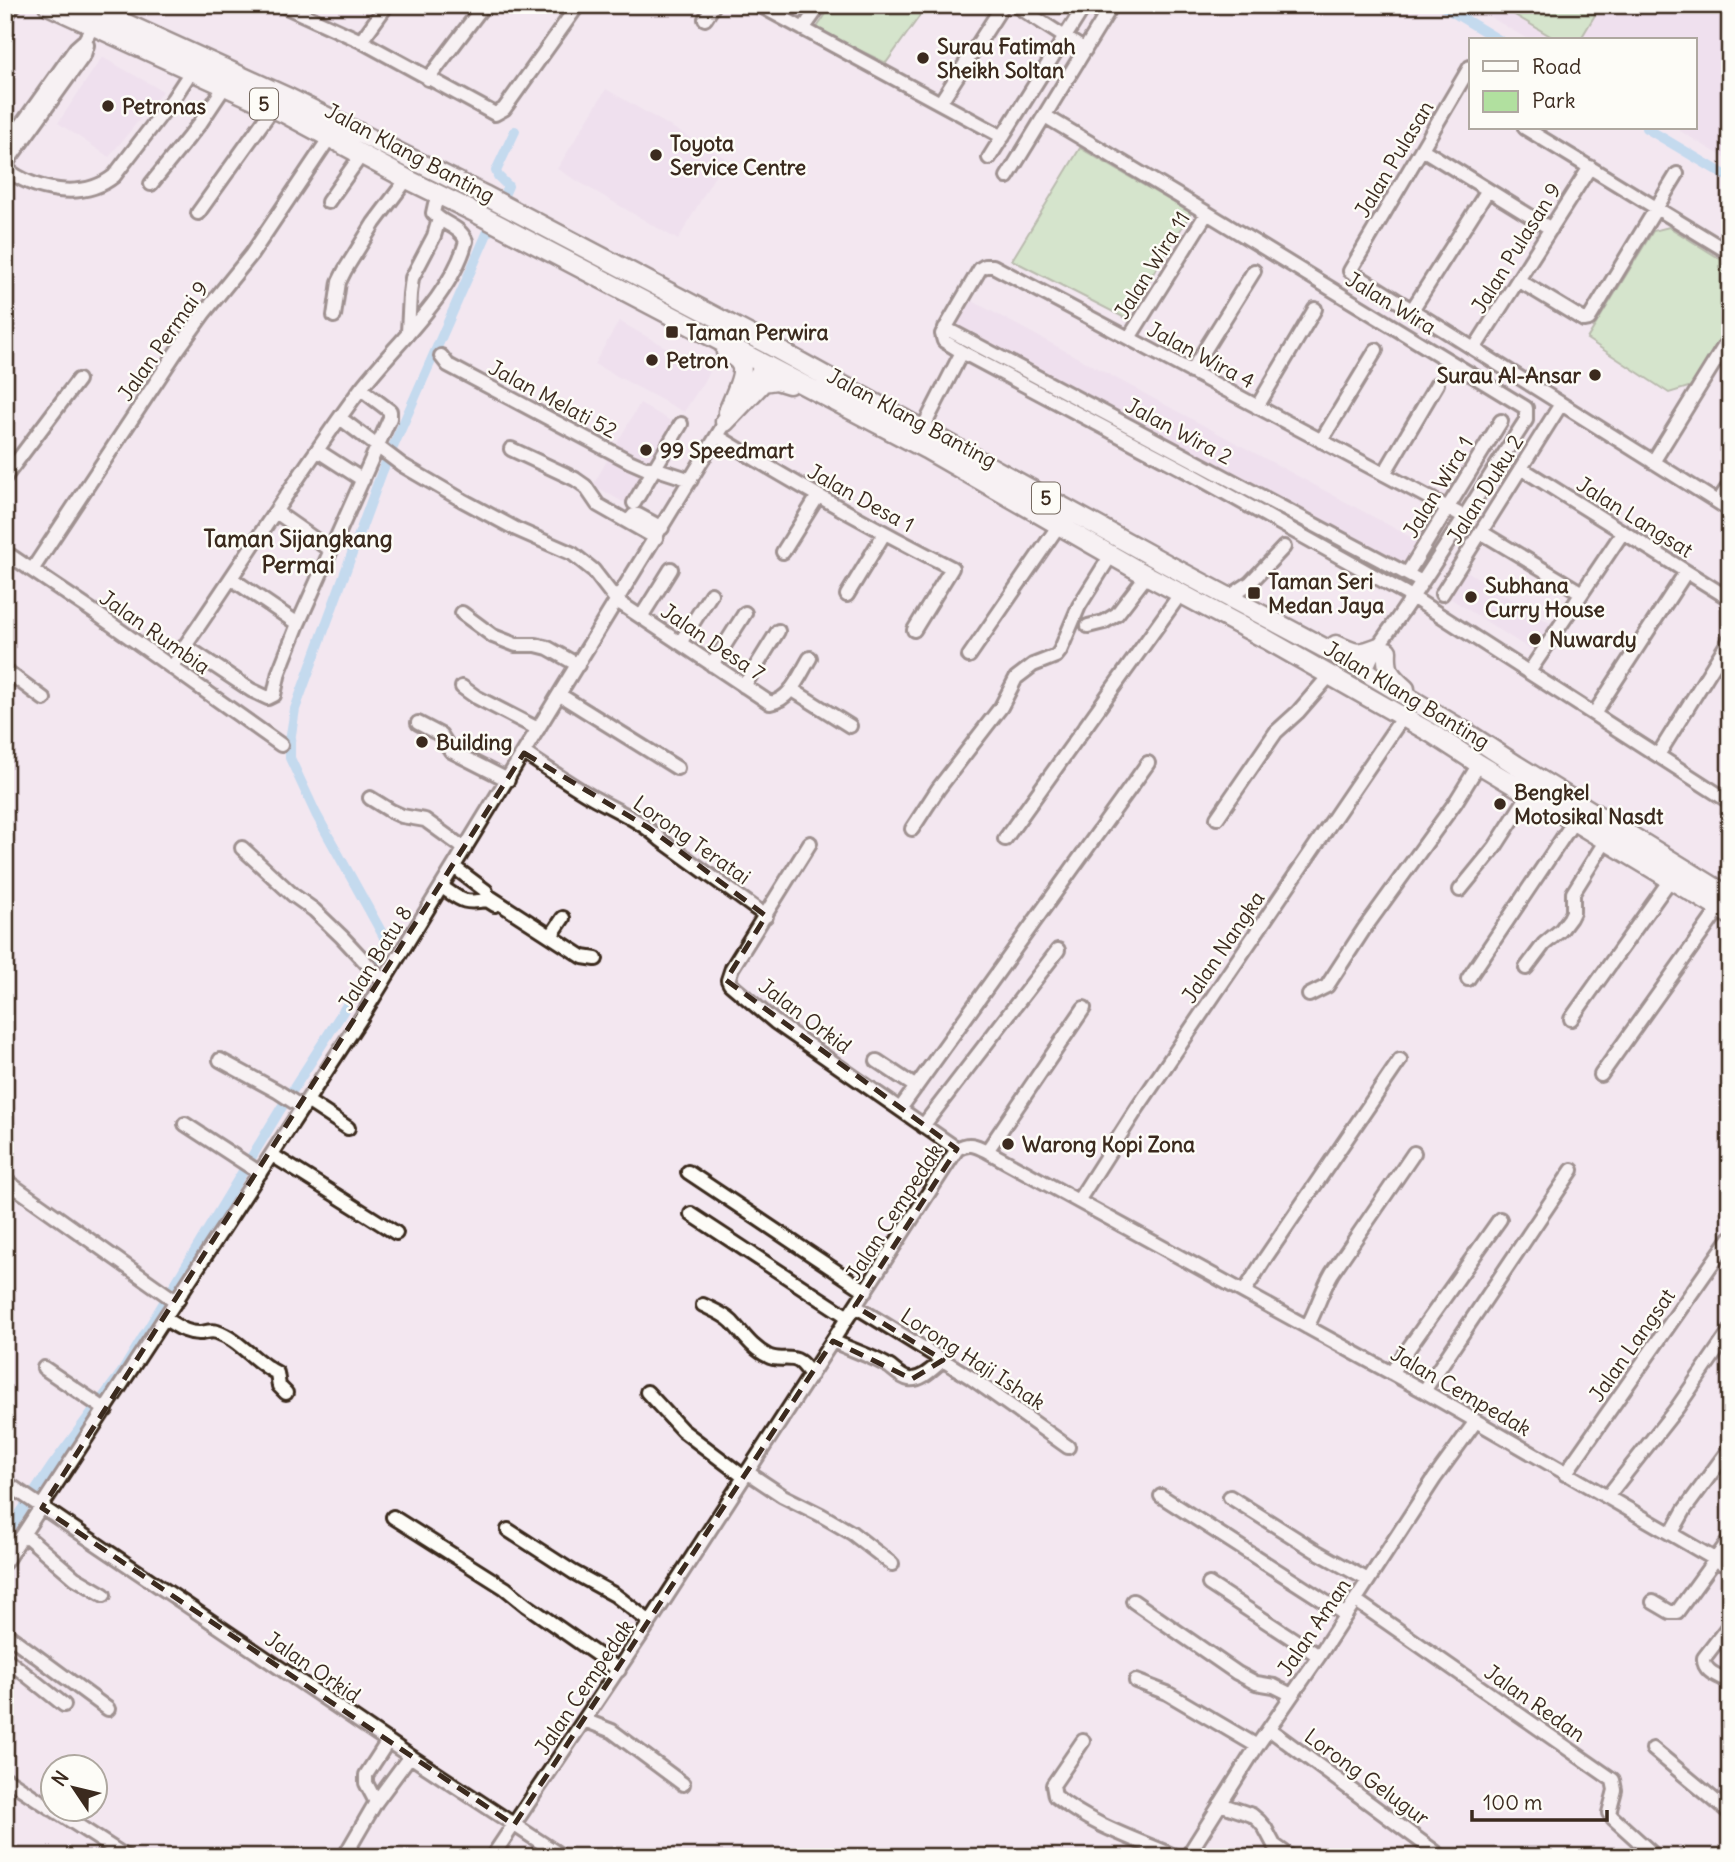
<svg xmlns="http://www.w3.org/2000/svg" width="1735" height="1862" font-family="Delius,sans-serif">
<style>
.built{fill:#ecd8eb}
.green{fill:#b1e09f;stroke:#76855e;stroke-width:2}
.lines{fill:none;stroke-linecap:round;stroke-linejoin:round}
.canal{stroke:#8cc9ec;stroke-width:10}
.minor-casing{stroke:#3b2a1e;stroke-width:18}
.highway-casing{stroke:#3b2a1e;stroke-width:23}
.minor{stroke:#fdfcf7;stroke-width:12}
.highway{stroke:#fdfcf7;stroke-width:18}
.marked{fill:none;stroke:#3b2a1e;stroke-width:5;stroke-dasharray:14 9;stroke-linejoin:round}
.poi-dot{fill:#3b2a1e;stroke:#fdfcf7;stroke-width:2.5}
.labels{text-anchor:middle;dominant-baseline:central;stroke-width:5;stroke-linejoin:round;paint-order:stroke}
.shield{fill:#fdfcf7;stroke:#75695f;stroke-width:2}
.shield-label{font-size:19px;font-weight:bold;fill:#3b2a1e}
.poi-label{font-size:21px;font-weight:bold;fill:#3b2a1e;stroke:#fdfcf7;text-anchor:start}
.street-label{font-size:21px;fill:#3b2a1e;stroke:#fdfcf7}
.neighbourhood-label{font-size:23px;font-weight:bold;fill:#3b2a1e;stroke:#fdfcf7}
</style>
<rect width="100%" height="100%" fill="#f3e7f0"/>
<filter id="ink" filterUnits="userSpaceOnUse"><feTurbulence type="fractalNoise" baseFrequency=".0143" numOctaves="2"/><feDisplacementMap in="SourceGraphic" scale="14" xChannelSelector="R" yChannelSelector="G"/><feConvolveMatrix kernelMatrix="1 2 1 2 8 2 1 2 1" color-interpolation-filters="sRGB"/></filter>
<g filter="url(#ink)">
<path class="built" d="M1470 5H1730V161L1675 128H1695V40H1529Z
M102 57 163 91 109 157 58 123Z
M606 89 725 158 678 240 557 169Z
M967 298 1422 543 1406 569 950 327Z
M619 321 710 372 684 412 594 364Z
M640 403 676 424 628 505 593 485Z
M1462 568 1556 627 1537 654 1445 595Z"/>
<path class="green" d="M832 5H907L921 14 886 63 816 29Z
M1498 5H1601L1580 40H1557Z
M1080 148 1191 213 1125 318 1012 260Z
M1669 227 1730 265V325L1692 386 1669 393 1587 339 1653 231Z"/>
<g class="lines">
<path class="canal" d="M1441 5 1499 40
M1646 128 1730 178
M5 1536 52 1466 122 1372 280 1110 386 944 383 935 316 814 290 758V741L295 709 382 472 508 186 498 176 496 171 515 131"/>
<g class="minor-casing">
<path id="minor" d="M282 5 361 41 495 114 504 109 578 5
M759 5 1003 137
M1015 5 1085 50
M5 17 14 5
M705 19 714 5
M803 29 820 5
M361 41 387 5
M1470 67 1350 271 1730 510
M428 79 484 5
M940 103 1003 5
M1045 116 1207 213 1526 408V420C1483 486 1443 553 1398 618 1390 630 1366 659 1367 673
M1525 128 1730 253
M5 148 76 48 85 40
M1422 149 1551 229
M989 158 1085 5
M5 165 84 55 87 45 85 40 93 26
M5 168C34 191 83 201 114 176L173 99 192 70
M1007 177 1112 5
M151 184 201 122 225 86
M328 202 362 154
M198 213 273 108
M1518 280 1584 320 1589 319 1677 174
M1412 310 1488 190
M334 316 339 282 345 270 374 223 407 179
M945 328 1422 582
M408 332 410 294 412 278 434 236 439 219
M1129 338 1207 213
M1474 349 1590 167
M441 356 448 365 629 461 645 468H654L691 480
M1191 372 1254 271
M742 396 762 364
M1257 407 1315 309
M340 418 402 465 462 500 516 529 573 554 593 570 617 601 770 703C791 700 800 674 810 658
M922 430 962 352
M717 436C794 483 871 527 952 568L914 630
M1321 441 1376 350
M511 449 575 479 585 486 598 505 656 538
M318 451 363 480
M1653 462 1730 337
M1521 468 1730 599
M1384 474 1437 384
M5 477 78 380
M1718 502 1730 484
M634 503 681 424
M276 512 330 550
M1463 516 993 266H985L980 269 942 334 944 341 962 352 1188 472 1412 597 1730 802
M628 522 634 515H638L662 528
M1481 532 1582 593
M5 552 97 614 281 745
M783 552 818 496
M32 570 176 352 204 313 251 255 330 137
M1407 574 1501 421
M232 579 298 624
M1442 594 1561 404
M847 595 884 534
M1229 597 1250 583 1284 547
M462 613 493 636 516 645H536L548 648 578 665
M641 617 671 569
M1088 626 1104 622 1117 614 1147 575
M680 643 711 594
M185 646 251 690 268 698 274 695 279 672 298 624 390 418V411L361 389
M969 656 1059 525
M712 665 745 613
M172 667 183 652 185 646C243 562 298 474 359 391 393 346 452 296 466 241 460 226 444 225 433 213L435 204 442 196
M5 670 44 699
M1529 672 1623 532
M744 686 778 631
M462 687 476 697 538 729
M791 689 850 726
M560 695 677 768
M1594 714 1686 572
M418 723 441 735 451 751 508 780
M524 753C547 768 569 784 592 797 617 811 640 820 661 840L766 916
M1658 755 1730 639
M370 798 391 811 402 816 425 820 465 849
M1217 818 1276 732 1298 712 1330 675
M912 829 938 789 1001 707 1016 678 1033 665 1056 656 1060 651 1079 606 1111 555
M1005 839 1181 593
M810 843 732 968 728 980 730 984 775 1022 957 1149
M242 848 293 895 314 910 342 937 383 981
M454 867 486 891 487 899
M442 887C461 900 462 904 487 900L495 905
M1460 890 1495 847 1529 794
M487 895 583 957 596 959
M551 936 563 918
M1526 968 1544 944 1561 930 1570 918 1573 912V893L1606 840
M1468 979 1574 821
M1309 995 1327 986 1364 929 1455 803 1479 764
M1571 1019 1670 880
M220 1060 277 1091 303 1108
M877 1061 916 1087
M1601 1075 1719 909
M307 1101 348 1128
M900 1109 1148 763
M185 1124 260 1173
M923 1126 1058 950
M987 1151 1084 1008
M272 1155 396 1233
M688 1172 866 1291
M5 1180 170 1297 178 1300
M1078 1201 1138 1107 1402 718
M691 1214 848 1317
M1244 1292 1266 1257 1400 1060
M703 1305C713 1310 724 1314 732 1322 743 1334 752 1348 768 1356 778 1362 791 1355 800 1362 804 1365 808 1371 811 1375
M855 1306 970 1377 1068 1447
M165 1319C177 1326 187 1334 201 1333 207 1332 211 1330 217 1332 240 1340 255 1363 277 1373L279 1386 286 1393
M1307 1327C1317 1309 1322 1290 1332 1273L1414 1153
M833 1341C851 1350 873 1356 890 1367 895 1371 902 1378 909 1379 922 1381 934 1367 943 1360
M44 1368 106 1410
M1391 1373 1500 1219
M1424 1391 1572 1170
M647 1392 682 1430 744 1477
M747 1472 783 1496 821 1515 852 1533 892 1564
M1565 1474 1730 1238
M5 1482 410 1756 563 1857
M1161 1496 1346 1615
M1230 1497 1314 1550 1368 1580
M1607 1497 1677 1408 1730 1331
M393 1517 505 1588 526 1605 619 1670
M508 1530 573 1572 615 1595 650 1622
M24 1534 75 1578 104 1595
M1671 1534 1685 1509 1730 1448
M5 1562 361 1018 728 418
M1209 1584 1319 1656
M1355 1600 1613 1780 1615 1790 1609 1813 1613 1818 1656 1857
M1133 1601 1237 1673 1256 1683 1274 1686 1292 1695
M1653 1602 1670 1612H1677L1730 1539
M1730 1624 1704 1658C1703 1672 1719 1676 1730 1682
M5 1633 108 1709
M5 1658 64 1705
M1136 1681 1167 1693 1257 1746
M584 1720 612 1731 683 1784
M1269 1729 1442 1857
M1083 1741 1053 1785 1055 1796C1091 1825 1135 1839 1177 1857
M1653 1749 1730 1813
M5 1778 52 1809
M376 1802 366 1783V1775L388 1741
M1220 1804 1252 1815 1259 1821 1265 1828 1274 1845 1291 1857
M54 1810 125 1856
M344 1857 376 1802 410 1756
M492 1857 650 1622 957 1149C969 1142 975 1145 987 1151L1424 1391 1730 1568
M1187 1857 1257 1746 1319 1656 1434 1479 1476 1421"/>
</g>
<g class="highway-casing">
<path id="highway" d="M48 5 286 114 407 179 476 213 926 449 1139 571 1266 639 1433 734 1479 764 1730 915
M85 5 289 98 484 195 771 346 1170 566 1341 657 1464 731 1516 765 1730 897
M726 352C731 355 737 358 740 363 747 373 732 401 728 412
M725 422 763 382 776 380 789 384
M1336 645C1357 655 1358 655 1379 647
M1387 651C1386 671 1389 675 1405 689"/>
</g>
<use href="#minor" class="minor"/>
<use href="#highway" class="highway"/>
</g>
</g>
<path d="M0 0H1735V1862H0ZM524 753 649 828 766 916 726 980 957 1149 855 1306 943 1360 912 1379 833 1341 514 1825 42 1508Z" fill="#f3e7f0" fill-opacity=".55" fill-rule="evenodd"/>
<path class="marked" d="M524 753 649 828 766 916 726 980 957 1149 855 1306 943 1360 912 1379 833 1341 514 1825 42 1508Z"/>
<g class="poi-dot">
<circle cx="923" cy="58" r="7"/>
<circle cx="108" cy="106" r="7"/>
<circle cx="656" cy="155" r="7"/>
<rect x="665" y="325" width="14" height="14" rx="3.5"/>
<circle cx="652" cy="360" r="7"/>
<circle cx="1595" cy="375" r="7"/>
<circle cx="646" cy="450" r="7"/>
<rect x="1247" y="586" width="14" height="14" rx="3.5"/>
<circle cx="1471" cy="597" r="7"/>
<circle cx="1535" cy="639" r="7"/>
<circle cx="422" cy="742" r="7"/>
<circle cx="1500" cy="804" r="7"/>
<circle cx="1008" cy="1144" r="7"/>
</g>
<g class="labels">
<g class="shield">
<rect x="250" y="88.5" width="28" height="31" rx="5"/>
<rect x="1032" y="482.5" width="28" height="31" rx="5"/>
</g>
<g class="shield-label">
<text x="264" y="104">5</text>
<text x="1046" y="498">5</text>
</g>
<g class="poi-label">
<text x="937" y="46">Surau Fatimah<tspan x="937" dy="24">Sheikh Soltan</tspan></text>
<text x="122" y="106">Petronas</text>
<text x="670" y="143">Toyota<tspan x="670" dy="24">Service Centre</tspan></text>
<text x="686" y="332">Taman Perwira</text>
<text x="666" y="360">Petron</text>
<text x="1581" y="375" text-anchor="end">Surau Al-Ansar</text>
<text x="660" y="450">99 Speedmart</text>
<text x="1268" y="581">Taman Seri<tspan x="1268" dy="24">Medan Jaya</tspan></text>
<text x="1485" y="585">Subhana<tspan x="1485" dy="24">Curry House</tspan></text>
<text x="1549" y="639">Nuwardy</text>
<text x="436" y="742">Building</text>
<text x="1514" y="792">Bengkel<tspan x="1514" dy="24">Motosikal Nasdt</tspan></text>
<text x="1022" y="1144">Warong Kopi Zona</text>
</g>
<g class="street-label">
<text transform="translate(410 153) rotate(28)">Jalan Klang Banting</text>
<text transform="translate(1394 159) rotate(-59)">Jalan Pulasan</text>
<text transform="translate(1516 248) rotate(-58)">Jalan Pulasan 9</text>
<text transform="translate(1152 265) rotate(-58)">Jalan Wira 11</text>
<text transform="translate(1391 303) rotate(31)">Jalan Wira</text>
<text transform="translate(163 341) rotate(-55)">Jalan Permai 9</text>
<text transform="translate(1201 355) rotate(28)">Jalan Wira 4</text>
<text transform="translate(553 399) rotate(28)">Jalan Melati 52</text>
<text transform="translate(912 418) rotate(28)">Jalan Klang Banting</text>
<text transform="translate(1179 431) rotate(28)">Jalan Wira 2</text>
<text transform="translate(1438 487) rotate(-59)">Jalan Wira 1</text>
<text transform="translate(1485 489) rotate(-58)">Jalan Duku 2</text>
<text transform="translate(861 498) rotate(29)">Jalan Desa 1</text>
<text transform="translate(1635 517) rotate(32)">Jalan Langsat</text>
<text transform="translate(155 632) rotate(35)">Jalan Rumbia</text>
<text transform="translate(713 642) rotate(34)">Jalan Desa 7</text>
<text transform="translate(1407 695) rotate(31)">Jalan Klang Banting</text>
<text transform="translate(692 840) rotate(35)">Lorong Teratai</text>
<text transform="translate(1223 947) rotate(-56)">Jalan Nangka</text>
<text transform="translate(375 958) rotate(-58)">Jalan Batu 8</text>
<text transform="translate(805 1016) rotate(37)">Jalan Orkid</text>
<text transform="translate(894 1212) rotate(-57)">Jalan Cempedak</text>
<text transform="translate(1632 1345) rotate(-55)">Jalan Langsat</text>
<text transform="translate(973 1359) rotate(33)">Lorong Haji Ishak</text>
<text transform="translate(1461 1391) rotate(30)">Jalan Cempedak</text>
<text transform="translate(1314 1627) rotate(-56)">Jalan Aman</text>
<text transform="translate(313 1667) rotate(34)">Jalan Orkid</text>
<text transform="translate(584 1687) rotate(-56)">Jalan Cempedak</text>
<text transform="translate(1535 1703) rotate(35)">Jalan Redan</text>
<text transform="translate(1367 1777) rotate(36)">Lorong Gelugur</text>
</g>
<g class="neighbourhood-label">
<text x="298" y="538">Taman Sijangkang<tspan x="298" dy="26">Permai</tspan></text>
</g>
</g>
<rect width="1735" height="1862" fill="none" stroke="#fdfcf7" stroke-width="28"/>
<rect x="14" y="14" width="1707" height="1834" fill="none" stroke="#3b2a1e" stroke-width="2.5" filter="url(#ink)"/>
<rect x="1469" y="38" width="228" height="91" fill="#fdfcf7" stroke="#afa8a0" stroke-width="2"/>
<rect x="1483" y="61" width="35" height="10" fill="#fdfcf7" stroke="#afa8a0" stroke-width="2"/>
<text x="1532" y="74" font-size="21" fill="#3b2a1e">Road</text>
<rect x="1483" y="91" width="35" height="21" fill="#b1e09f" stroke="#afa8a0" stroke-width="2"/>
<text x="1532" y="108" font-size="21" fill="#3b2a1e">Park</text>
<g transform="translate(74 1788) rotate(305)"><circle r="33" fill="#fdfcf7" stroke="#afa8a0" stroke-width="2"/>
<path d="M0-5L12 26L0 18L-12 26Z" fill="#3b2a1e"/>
<text y="-10" font-size="19" font-weight="bold" text-anchor="middle" fill="#3b2a1e">N</text>
</g>
<path d="M1472 1810v10h135v-10" fill="none" stroke="#3b2a1e" stroke-width="3.5"/>
<text x="1483" y="1810" font-size="21" fill="#3b2a1e" stroke="#fdfcf7" stroke-width="5" paint-order="stroke">100 m</text>
</svg>
